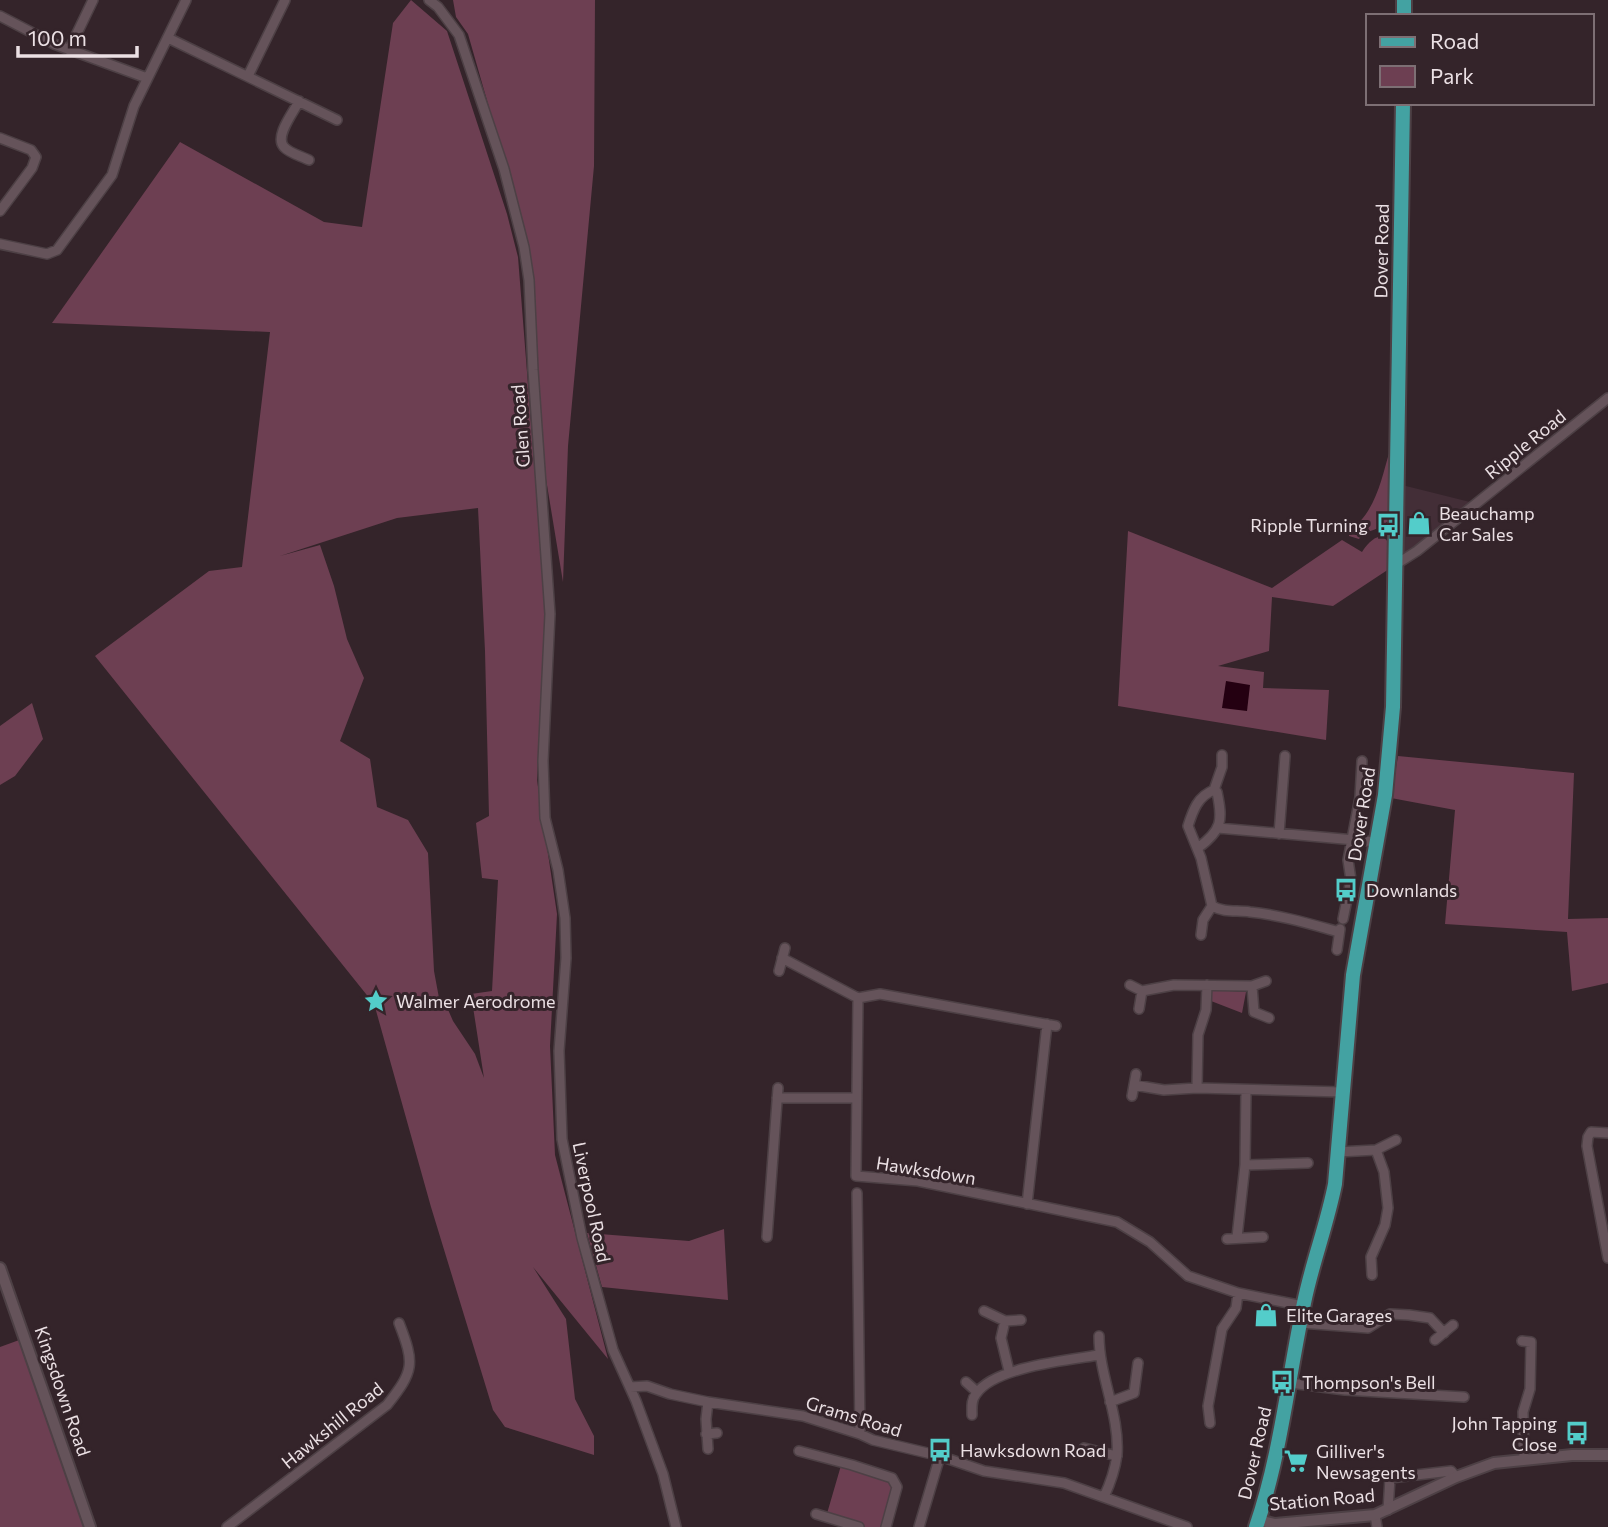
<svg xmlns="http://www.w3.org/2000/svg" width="1608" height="1527" font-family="Commissioner,sans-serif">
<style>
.built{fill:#432e37}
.green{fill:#6d3f52;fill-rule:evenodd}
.water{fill:#240011}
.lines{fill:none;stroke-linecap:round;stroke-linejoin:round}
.minor-casing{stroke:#4d4045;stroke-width:12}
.tertiary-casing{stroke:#4d4045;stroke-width:14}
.primary-casing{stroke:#4d4045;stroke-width:18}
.minor{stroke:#65535a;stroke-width:9}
.tertiary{stroke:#65535a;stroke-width:10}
.primary{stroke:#43a2a2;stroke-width:14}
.labels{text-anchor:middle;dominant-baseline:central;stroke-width:6;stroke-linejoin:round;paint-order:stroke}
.street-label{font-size:18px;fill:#ebe0e4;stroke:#34242a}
.poi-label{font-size:18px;fill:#ebe0e4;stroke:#34242a;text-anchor:start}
</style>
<rect width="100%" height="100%" fill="#34242a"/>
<path class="built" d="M1402 485 1470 502 1415 549 1402 554Z"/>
<path class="green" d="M411 0 447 31 507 214 518 257 546 615 537 780 557 914 550 1046 555 1155 608 1359 533 1267 566 1319 575 1399 594 1436V1455L505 1427 493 1410 431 1207 375 1007 383 1006 381 996 370 999 95 656 209 571 242 567 270 332 52 323 180 142 324 222 362 227 393 23ZM478 508 485 651 489 816 476 823 482 878 498 880 492 991 471 994 484 1078 475 1054 453 1021 443 998H439L434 971 428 853 408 820 377 807 370 759 340 741 364 678 347 639 334 586 320 545 280 556 397 518Z
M453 0H595L594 166 568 446 563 582 546 479 528 244 468 34 456 17Z
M1390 450 1389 519C1382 531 1368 528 1359 539L1349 536V531C1376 512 1381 480 1390 450Z
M1128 531 1272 588 1342 540 1362 552C1367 544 1381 527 1389 544 1392 551 1389 562 1389 569L1333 606 1272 597 1269 651 1218 666 1264 672 1263 688 1329 690 1326 740 1118 706Z
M32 703 43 739 15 776 0 785V726Z
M1398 756 1574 773 1568 919 1608 918V983L1572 991 1567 932 1445 924 1455 810 1391 798Z
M1211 990 1246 992 1242 1013 1211 1001Z
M724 1229 728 1300 602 1287 587 1233 689 1241Z
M22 1339 84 1527H0V1347Z
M842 1462 896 1482 886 1527H859L826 1517Z"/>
<path class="water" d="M1226 681 1250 685 1247 711 1222 708Z"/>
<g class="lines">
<g class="minor-casing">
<path id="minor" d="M429 0 438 7 459 35 504 169 524 247 529 280 533 370 550 614 543 761 545 818 558 870 565 918 566 958 559 1051 562 1139 582 1238 613 1350 636 1401 663 1474 676 1527
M0 16 54 44 147 78
M168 38 337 120
M69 50 93 0
M248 76 285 0
M299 101C294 112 274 136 284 147 289 153 301 156 309 160
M0 138 31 150 36 157 32 168 0 211
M0 244 47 254 57 250 112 175 134 106 186 0
M1395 565 1417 551 1608 398
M1214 790 1222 767V755
M1218 828 1377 842
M1279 834 1285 756
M1198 848C1222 830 1223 821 1217 792L1214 790C1198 796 1193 810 1188 826L1201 858 1212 906C1225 913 1236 910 1250 912 1280 915 1310 924 1339 932
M1343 919 1351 880 1348 860 1360 797 1362 761
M1201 935 1203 920 1212 906
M1337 950 1340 929
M782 958 858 998 880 994 1056 1026
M779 971 785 948
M1130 985 1142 991 1174 985 1252 986 1266 981
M1252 986 1254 1012 1269 1018
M858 998 856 1176 918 1181 1117 1222 1150 1242 1188 1276 1238 1293 1303 1306
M1139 1009 1142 991
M1134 1085 1164 1090 1197 1088 1342 1092
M1197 1088 1198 1035 1206 1010 1207 985
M1132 1096 1136 1074
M777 1098H857
M1608 1133 1591 1132 1588 1137 1587 1146 1608 1258
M1338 1152 1376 1150 1396 1140
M1245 1165 1308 1163
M857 1193 860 1434
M1027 1204 1047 1024
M767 1237 778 1088
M1237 1237 1245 1165 1246 1090
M1227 1239 1263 1237
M1372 1275 1371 1257 1385 1225 1388 1208 1384 1172 1376 1150
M984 1311 1005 1321 1021 1320
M1005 1321 1001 1338 1009 1371
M1301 1323 1368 1328 1390 1314 1409 1315 1430 1318 1444 1333
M1099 1336C1099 1376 1120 1415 1117 1455 1115 1470 1110 1484 1104 1497
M1435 1340 1453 1325
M1522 1341 1531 1342 1530 1389 1523 1412 1524 1460
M966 1382 977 1392
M1290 1383 1345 1390 1464 1397
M630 1387 647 1386 670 1394 708 1402 803 1416 860 1434 873 1440 940 1456 984 1471 1064 1483 1187 1527
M1134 1393 1138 1363
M708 1402 706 1419 708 1449
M1110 1402 1134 1393
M972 1415C972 1407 971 1400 976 1394 994 1367 1068 1360 1099 1355
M1210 1423 1208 1406 1222 1329 1236 1308 1238 1293
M706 1434 717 1433
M1084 1448 1117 1456
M799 1451 852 1465 892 1478 897 1487 886 1527
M1388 1510 1390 1478 1451 1471 1456 1477
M816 1514 859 1527
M1375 1515 1377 1527
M227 1527 387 1405C414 1371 415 1364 399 1323
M919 1527 940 1456"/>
</g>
<g class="tertiary-casing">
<path id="tertiary" d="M0 1268 90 1527
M1258 1520 1275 1524 1375 1515 1456 1477 1494 1463 1572 1455H1608"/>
</g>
<g class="primary-casing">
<path id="primary" d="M1404 16V0
M1256 1527C1281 1454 1288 1378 1304 1303 1312 1263 1327 1225 1335 1184L1353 975 1385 795 1393 707 1403 103"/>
</g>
<use href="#minor" class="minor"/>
<use href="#tertiary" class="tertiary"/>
<use href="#primary" class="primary"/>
</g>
<defs>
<g id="shop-bare" transform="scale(1.89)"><path d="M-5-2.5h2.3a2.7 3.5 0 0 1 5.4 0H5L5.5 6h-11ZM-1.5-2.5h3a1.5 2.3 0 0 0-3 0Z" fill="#53cdca" stroke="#34242a" stroke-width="2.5" paint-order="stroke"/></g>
<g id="bus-bare" transform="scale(1.89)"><path d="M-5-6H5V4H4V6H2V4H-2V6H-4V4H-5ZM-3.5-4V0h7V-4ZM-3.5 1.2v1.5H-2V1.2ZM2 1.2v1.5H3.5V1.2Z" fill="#53cdca" stroke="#34242a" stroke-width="2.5" paint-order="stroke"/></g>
<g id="sight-bare" transform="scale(1.89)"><path d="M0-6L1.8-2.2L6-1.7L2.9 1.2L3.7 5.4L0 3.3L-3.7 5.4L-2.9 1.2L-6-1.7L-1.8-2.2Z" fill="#53cdca" stroke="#34242a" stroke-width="2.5" paint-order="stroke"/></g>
<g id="supermarket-bare" transform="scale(1.89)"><path d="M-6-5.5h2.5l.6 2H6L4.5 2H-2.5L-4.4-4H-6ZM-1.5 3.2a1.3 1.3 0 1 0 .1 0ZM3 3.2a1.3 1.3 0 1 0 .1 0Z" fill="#53cdca" stroke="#34242a" stroke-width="2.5" paint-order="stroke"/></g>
</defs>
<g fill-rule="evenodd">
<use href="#shop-bare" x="1419" y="523"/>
<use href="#bus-bare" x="1388" y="525"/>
<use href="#bus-bare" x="1346" y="890"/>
<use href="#sight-bare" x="376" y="1001"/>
<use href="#shop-bare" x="1266" y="1315"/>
<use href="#bus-bare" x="1282" y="1382"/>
<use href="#bus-bare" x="1577" y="1433"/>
<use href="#bus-bare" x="940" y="1450"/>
<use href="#supermarket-bare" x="1296" y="1461"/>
</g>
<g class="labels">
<g class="street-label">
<text transform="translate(1381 251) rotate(-89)">Dover Road</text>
<text transform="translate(520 426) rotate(-94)">Glen Road</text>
<text transform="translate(1525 444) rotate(-39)">Ripple Road</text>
<text transform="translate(1361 814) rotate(-81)">Dover Road</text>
<text transform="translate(926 1170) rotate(9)">Hawksdown</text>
<text transform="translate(592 1202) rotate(78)">Liverpool Road</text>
<text transform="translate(63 1391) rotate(71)">Kingsdown Road</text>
<text transform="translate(854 1416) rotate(17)">Grams Road</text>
<text transform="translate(332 1425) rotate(-39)">Hawkshill Road</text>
<text transform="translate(1254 1453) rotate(-77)">Dover Road</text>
<text transform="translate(1322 1499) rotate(-5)">Station Road</text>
</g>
<g class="poi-label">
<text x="1439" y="513">Beauchamp<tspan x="1439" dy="21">Car Sales</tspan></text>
<text x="1368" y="525" text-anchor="end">Ripple Turning</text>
<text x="1366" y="890">Downlands</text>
<text x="396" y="1001">Walmer Aerodrome</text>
<text x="1286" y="1315">Elite Garages</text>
<text x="1302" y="1382">Thompson's Bell</text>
<text x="1557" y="1423" text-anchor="end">John Tapping<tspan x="1557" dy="21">Close</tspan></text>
<text x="960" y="1450">Hawksdown Road</text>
<text x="1316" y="1451">Gilliver's<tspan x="1316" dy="21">Newsagents</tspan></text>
</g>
</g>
<rect x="1366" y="14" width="228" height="91" fill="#34242a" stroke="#7d6f74" stroke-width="2"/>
<rect x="1380" y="37" width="35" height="10" fill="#43a2a2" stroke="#7d6f74" stroke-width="2"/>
<text x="1430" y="49" font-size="21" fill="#ebe0e4">Road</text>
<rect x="1380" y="66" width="35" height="21" fill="#6d3f52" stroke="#7d6f74" stroke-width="2"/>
<text x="1430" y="84" font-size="21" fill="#ebe0e4">Park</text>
<path d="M18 46v10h119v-10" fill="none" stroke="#ebe0e4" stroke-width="3.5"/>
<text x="28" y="46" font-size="21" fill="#ebe0e4" stroke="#34242a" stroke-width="5" paint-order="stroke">100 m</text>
</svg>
